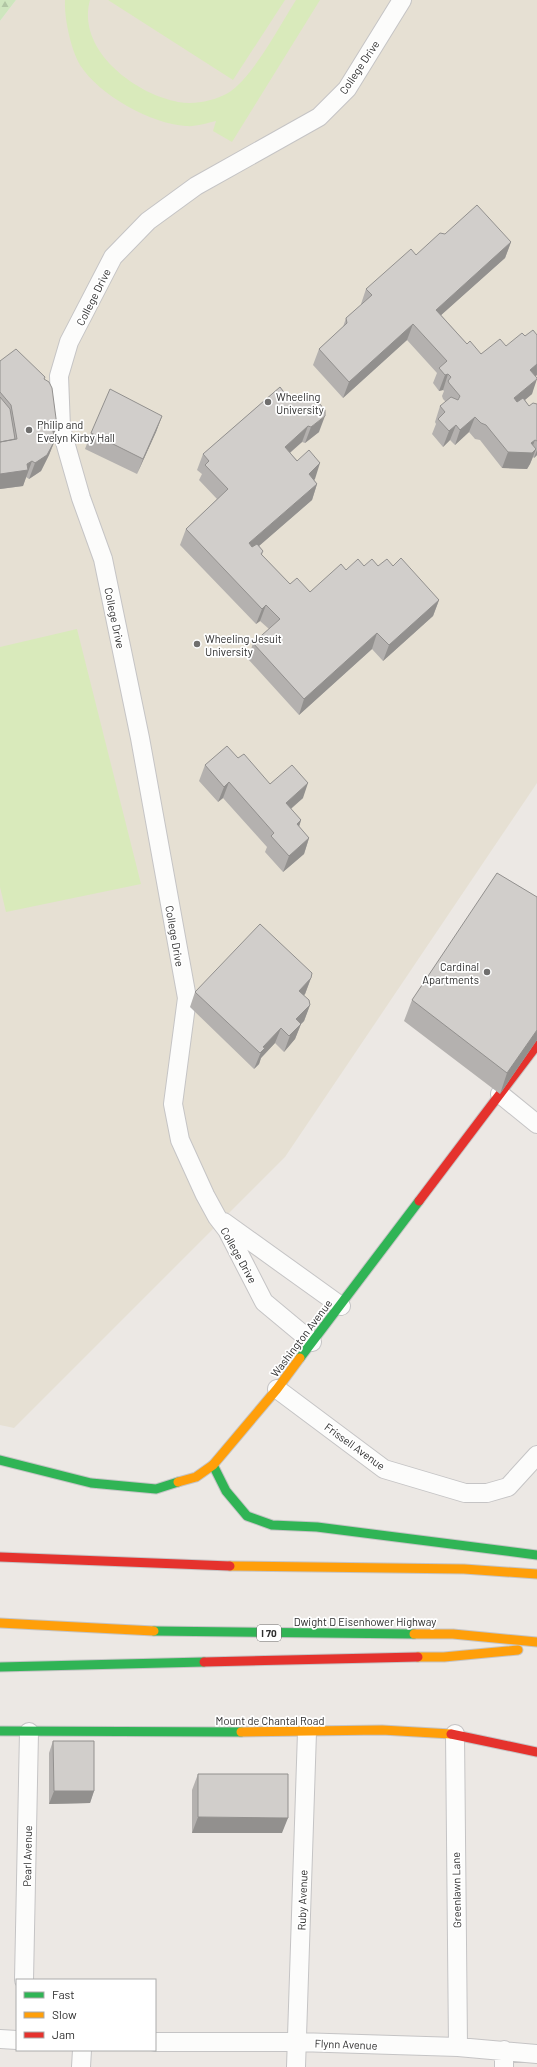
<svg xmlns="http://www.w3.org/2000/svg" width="537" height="2067" font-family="Barlow,sans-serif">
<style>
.education{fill:#e6e0d3}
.forest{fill:url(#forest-firs)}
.pitch{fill:#d9eabb}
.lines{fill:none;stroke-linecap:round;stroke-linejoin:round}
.street-casing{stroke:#c5c4c5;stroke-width:20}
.fast-casing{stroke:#c5c4c5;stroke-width:11}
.slow-casing{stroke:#c5c4c5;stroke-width:11}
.jam-casing{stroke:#c5c4c5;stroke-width:11}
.street{stroke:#fcfcfb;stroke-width:18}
.fast{stroke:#30b455;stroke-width:9}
.slow{stroke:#ff9f0a;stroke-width:9}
.jam{stroke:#e5322d;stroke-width:9}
.wall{fill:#b4b1af}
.shaded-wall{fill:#92908e}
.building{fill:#d1cecb;stroke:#92908e}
.poi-dot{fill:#706f6e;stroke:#fff;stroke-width:1.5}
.labels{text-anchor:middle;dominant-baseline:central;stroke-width:3.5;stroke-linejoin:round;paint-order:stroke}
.shield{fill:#fff;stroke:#6d6d6d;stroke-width:1}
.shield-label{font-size:10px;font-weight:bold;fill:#2e2e2e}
.street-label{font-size:11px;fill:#2e2e2e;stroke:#fff}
.poi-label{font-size:11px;fill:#2e2e2e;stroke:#fff;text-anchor:start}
</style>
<defs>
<pattern id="forest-firs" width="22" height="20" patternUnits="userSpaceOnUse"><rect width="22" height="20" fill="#cee6be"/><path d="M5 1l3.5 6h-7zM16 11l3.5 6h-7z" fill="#b1c6a4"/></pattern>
</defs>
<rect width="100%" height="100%" fill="#ece8e4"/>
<path class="education" d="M16 0H537V783L285 1157 14 1428 0 1425V21Z"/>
<path class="forest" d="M0 0H16L0 21Z"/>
<path class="pitch" d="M65 0H90C76 50 135 94 178 102 195 105 213 101 228 93 252 79 280 25 296 0H320L232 142 213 131 216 121C207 123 195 127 186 126 151 124 99 95 80 65 71 50 64 18 65 0Z
M108 0H285L233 80Z
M77 629 141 884 6 912 0 887V647Z"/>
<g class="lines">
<g class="street-casing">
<path id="street" d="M500 1094 537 1124
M224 1222 341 1306
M312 1342 264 1302 227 1230 217 1217 205 1195 180 1140 173 1104 187 998 140 738 103 559 81 498 61 428 59 376 69 342 113 257 148 221 196 186 319 117 347 89 402 0
M277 1389 384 1469 465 1493H487L508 1487 537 1455
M455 1734 458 2047
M24 1980 29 1732
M0 2039 17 2040
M155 2042H297L458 2047 537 2054
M81 2067 82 2050
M296 2067 307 1732
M504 2067V2050"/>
</g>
<g class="fast-casing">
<path id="fast" d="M300 1358 419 1201
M0 1460 91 1483 156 1489 178 1482
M213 1465 226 1491 247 1516 272 1525 317 1527 537 1555
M154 1631 414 1634
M0 1667 204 1662
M0 1731 241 1732"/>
</g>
<g class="slow-casing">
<path id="slow" d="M178 1482 196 1477 213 1465 277 1389 300 1358
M230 1566 464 1569 537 1574
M0 1623 154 1631
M414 1634H453L537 1642
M418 1657H444L518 1650
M241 1732 382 1730 451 1734"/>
</g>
<g class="jam-casing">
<path id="jam" d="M419 1201 537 1045
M0 1557 230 1566
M204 1662 418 1657
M451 1734 537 1752"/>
</g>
<use href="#street" class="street"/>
<use href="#fast" class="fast"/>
<use href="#slow" class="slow"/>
<use href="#jam" class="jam"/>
</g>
<path class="wall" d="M511 242 505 258 441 315 467 344 481 354 506 346 525 336 537 335V375L535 376 532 394 525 400 529 406 537 404V455L534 458 533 457 530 464 527 469 502 468 480 440 475 439 469 432 455 445 450 440 443 447 432 434 436 424 435 422 440 406 446 402 443 399 442 396 444 391 443 390 439 391 433 383 437 373 407 340 343 398 313 365 319 349 343 327 346 318 361 305V304L366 289 416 255Z
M0 361 45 377 44 379 57 426 54 435 55 440 49 455 41 471 29 479 26 477 23 486 0 489Z
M280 387 319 432 305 443 302 442 290 453 315 479 314 480 317 484 312 500 259 546 263 551 262 555 290 584 310 592 346 570 364 566H393L439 600 433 616 383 661 372 649 299 715 248 659 253 643 269 629 260 621 256 624 180 545 186 529 217 499 199 480 202 474 197 470 203 454Z
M162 416 156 432 137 474 85 449 91 433Z
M238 758 270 784 303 798 291 809 301 820 299 827 309 838 304 854 283 872 265 852 267 847 223 798 218 802 199 781 205 765Z
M537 897V1040L500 1094 404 1021 412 1000Z
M311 978 305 994 304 995 310 1005 304 1021 301 1024 295 1039 284 1052 275 1043 261 1058 259 1064 254 1069 190 1007 195 992Z
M53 1741 94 1791 90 1803 49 1804V1753Z
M198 1774 282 1833H192V1790Z"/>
<path class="shaded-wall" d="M511 242 505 258 430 325 436 310Z
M413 324 407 340 343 398 349 382Z
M537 361V375L524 385 530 370Z
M448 374 443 390 439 391 445 375Z
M537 379 532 394 508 414 514 398Z
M162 416 156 432 137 474 143 459Z
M325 416 319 432 305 443 311 427Z
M475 417 469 432 455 445 460 430Z
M456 425 450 440 443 447 449 431Z
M57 426 51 441 52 427Z
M308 426 302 442 279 462 285 447Z
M55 440 49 455 41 471 29 479 35 463Z
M535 440 530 453 536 449 530 464 527 469 502 468 508 452 531 443Z
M537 450V455L534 458Z
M32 461 23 486 0 489V474L27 464Z
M320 463 315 479 303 490 309 474Z
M317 484 312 500 244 559 249 543Z
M439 600 433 616 383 661 389 645Z
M266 605 260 621 256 624 262 609Z
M377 633 372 649 299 715 304 699Z
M229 782 223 798 218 802 224 787Z
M308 783 303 798 280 818 286 803Z
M301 820 296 836 297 824Z
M309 838 304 854 283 872 289 856Z
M311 978 305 994 293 1007 299 991Z
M310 1005 304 1021 301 1024 295 1039 284 1052 296 1019Z
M281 1028 275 1043 261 1058 259 1064 254 1069 263 1047Z
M537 1030V1040L500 1094 507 1073Z
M54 1791H94L90 1803 49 1804Z
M198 1817 288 1818 282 1833H192Z"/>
<path class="building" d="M477 205 511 242 436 310 467 344 470 341 481 354 500 339 506 346 522 333 525 336 533 330 537 335V364L530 370 537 378V379L514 398 517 402 523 398 529 406 533 403 537 404V441L535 440 531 443 536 449 532 453 508 452 486 425 481 423 475 417 460 430 456 425 449 431 438 419 445 412 440 406 451 397 458 400 460 396 449 383 448 381 451 377 448 374 445 375 439 368 447 361 413 324 349 382 319 349 347 323 346 318 372 295 366 289 411 249 416 255 440 233 445 234Z
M16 349 45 377 44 379 49 382 52 388 57 426 52 427 55 440 47 455 35 463 32 461 27 464 28 470 0 474V442L17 439 11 405 0 392V361Z
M280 387 289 399H297L304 393 312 395 325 410V416L311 427 308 426 285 447 297 461 309 450 320 463 309 474 317 484 249 543 252 547 257 544 263 551 261 554 290 584 297 578 310 592 341 564 346 570 358 559 364 566 372 559 378 566 387 559 393 566 401 558 439 600 389 645 377 633 304 699 253 643 280 619 266 605 262 609 186 529 228 489 205 465 209 461 203 454Z
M110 389 162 416 143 459 91 433Z
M0 397 10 409 15 439 0 442Z
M227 746 238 758 244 754 270 784 292 765 308 783 286 803 301 820 297 824 309 838 289 856 271 836 274 833 229 782 224 787 205 765Z
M497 873 537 897V1030L507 1073 412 1000Z
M260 924 312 973 311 978 299 991 309 1000 310 1005 296 1019 301 1024 289 1036 281 1028 263 1047 265 1048 260 1053 195 992Z
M53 1741H94V1791H54Z
M198 1774H288V1818L198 1817Z"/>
<g class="poi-dot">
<circle cx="268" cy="402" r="4"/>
<circle cx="29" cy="430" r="4"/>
<circle cx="197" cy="644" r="4"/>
<circle cx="487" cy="972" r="4"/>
</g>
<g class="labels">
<rect class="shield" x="257" y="1625" width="24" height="16" rx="3"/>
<g class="shield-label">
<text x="269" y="1633">I 70</text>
</g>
<g class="street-label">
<text transform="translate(359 67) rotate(-56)">College Drive</text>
<text transform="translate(93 297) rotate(-63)">College Drive</text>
<text transform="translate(115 618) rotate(78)">College Drive</text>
<text transform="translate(175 936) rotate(80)">College Drive</text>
<text transform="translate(239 1255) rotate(61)">College Drive</text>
<text transform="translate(301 1338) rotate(-53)">Washington Avenue</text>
<text transform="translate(355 1446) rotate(36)">Frissell Avenue</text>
<text x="365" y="1621">Dwight D Eisenhower Highway</text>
<text x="270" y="1720">Mount de Chantal Road</text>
<text transform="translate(27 1856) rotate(-89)">Pearl Avenue</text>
<text transform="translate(456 1890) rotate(-91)">Greenlawn Lane</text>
<text transform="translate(302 1900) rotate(-88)">Ruby Avenue</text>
<text transform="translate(346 2044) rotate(2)">Flynn Avenue</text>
</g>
<g class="poi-label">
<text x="276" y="396">Wheeling<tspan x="276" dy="13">University</tspan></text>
<text x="37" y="424">Philip and<tspan x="37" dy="13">Evelyn Kirby Hall</tspan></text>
<text x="205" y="638">Wheeling Jesuit<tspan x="205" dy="13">University</tspan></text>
<text x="479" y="966" text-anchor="end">Cardinal<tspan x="479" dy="13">Apartments</tspan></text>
</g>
</g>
<rect x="16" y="1979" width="140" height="72" fill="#ffffff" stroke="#ababab"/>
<rect x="24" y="1992" width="20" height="6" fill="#30b455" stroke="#ababab"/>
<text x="52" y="1999" font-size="12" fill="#2e2e2e">Fast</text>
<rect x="24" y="2012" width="20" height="6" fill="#ff9f0a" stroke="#ababab"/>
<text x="52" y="2019" font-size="12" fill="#2e2e2e">Slow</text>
<rect x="24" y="2032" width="20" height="6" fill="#e5322d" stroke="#ababab"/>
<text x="52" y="2039" font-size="12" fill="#2e2e2e">Jam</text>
</svg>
